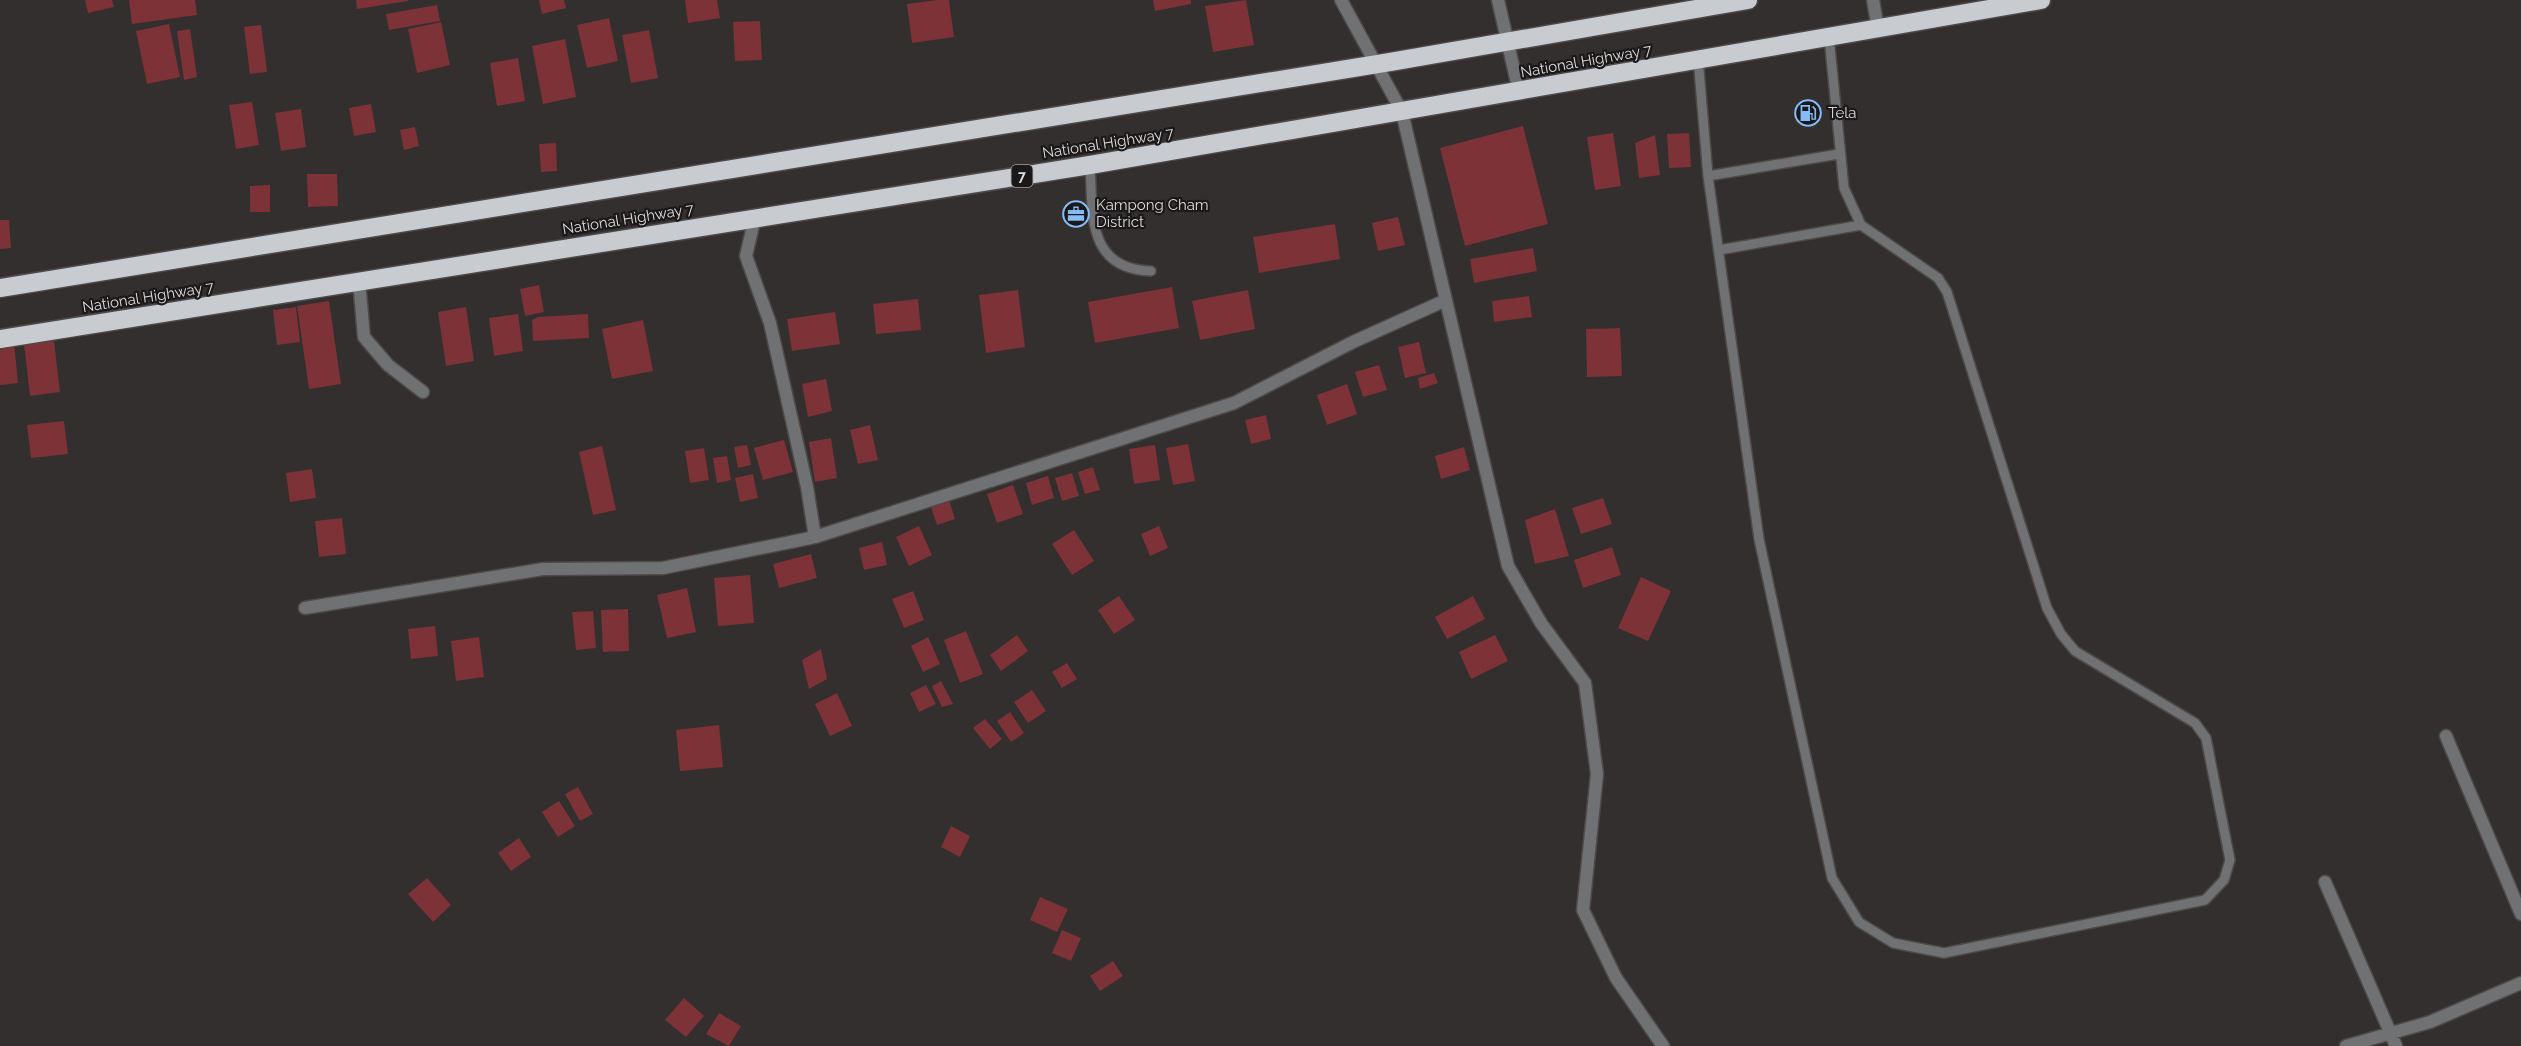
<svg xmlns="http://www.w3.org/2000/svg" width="2521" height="1046" font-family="Raleway,sans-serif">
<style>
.building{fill:#7c3236}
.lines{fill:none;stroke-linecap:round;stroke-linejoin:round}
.lane-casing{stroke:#4e4a4a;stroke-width:12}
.street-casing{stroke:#4e4a4a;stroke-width:15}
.highway-casing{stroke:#4e4a4a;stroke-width:21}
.lane{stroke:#707173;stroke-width:9}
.street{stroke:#707173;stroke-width:12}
.highway{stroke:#c8cbcf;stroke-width:18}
.labels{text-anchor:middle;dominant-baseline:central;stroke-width:4.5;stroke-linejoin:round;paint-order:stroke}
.shield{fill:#1a1818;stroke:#a2a0a0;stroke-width:1.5}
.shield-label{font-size:14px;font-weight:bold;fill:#dddada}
.street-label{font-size:15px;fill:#dddada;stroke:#1a1818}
.poi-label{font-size:15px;fill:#dddada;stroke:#1a1818;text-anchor:start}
</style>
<rect width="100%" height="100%" fill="#332f2f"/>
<path class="building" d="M85 0H112L114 7 88 13Z
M129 0H195L197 15 132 24Z
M356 0H408V1L357 9Z
M539 0H564L566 8 542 14Z
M685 0H717L720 18 688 23Z
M937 0H949L954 37 912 43 907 4Z
M1153 0H1191V4L1155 11Z
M1246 0 1254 45 1213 52 1205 6Z
M437 5 440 21 389 30 386 14Z
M609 18 618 61 587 68 577 25Z
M760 21 762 60 735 61 733 22Z
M441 22 450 65 417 73 408 29Z
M169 24 180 77 147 84 136 31Z
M261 25 267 72 250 74 244 27Z
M190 29 197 77 184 80 177 31Z
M649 30 658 78 631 83 622 35Z
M565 39 576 97 543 104 532 46Z
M518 58 525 101 497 106 490 63Z
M252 102 259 145 236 149 229 105Z
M371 104 376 132 354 136 349 108Z
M301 109 306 147 281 151 275 113Z
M1523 126 1548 224 1465 246 1440 148Z
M415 127 419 146 404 150 400 130Z
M1613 133 1621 186 1595 190 1587 137Z
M1689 133 1691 167 1669 168 1667 134Z
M1655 135 1660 175 1639 178 1635 143Z
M556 143 557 171 541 172 539 144Z
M307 174H337L338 206 308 207Z
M270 185V212H250V186Z
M1398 217 1405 245 1378 251 1372 223Z
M0 220H9L11 248 0 249Z
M1335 224 1340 259 1259 273 1253 237Z
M1533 248 1537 271 1474 283 1470 259Z
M539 285 544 312 525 316 520 289Z
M1172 287 1179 328 1095 343 1088 302Z
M1018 290 1025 347 986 353 979 295Z
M1248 290 1255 329 1200 340 1192 301Z
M1529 296 1532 317 1494 322 1492 301Z
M918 299 921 330 876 334 873 304Z
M329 301 341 384 309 389 297 306Z
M296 307 300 342 277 345 273 310Z
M466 307 474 361 446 366 438 312Z
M835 312 840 344 792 351 787 319Z
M518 314 523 351 494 356 489 318Z
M588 314 589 338 533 341 532 320 538 317Z
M643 320 653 371 612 379 602 329Z
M1620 328 1622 376 1587 377 1586 329Z
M54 341 60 392 30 396 24 344Z
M14 342 18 383 0 385V344Z
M1419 342 1426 373 1405 378 1398 347Z
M1379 365 1387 390 1363 397 1355 372Z
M1434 373 1438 383 1420 389 1418 378Z
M826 379 832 411 808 417 802 384Z
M1347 384 1357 414 1327 425 1317 395Z
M1266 415 1271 439 1251 444 1245 420Z
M64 421 68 454 31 458 27 425Z
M870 425 878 460 858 464 850 430Z
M831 438 837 478 815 482 809 442Z
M784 440 793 472 763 480 754 448Z
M1188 444 1195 481 1173 485 1166 448Z
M747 445 751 465 738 468 734 447Z
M1155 445 1160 480 1134 484 1129 449Z
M602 446 616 510 593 515 579 452Z
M1464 447 1470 470 1441 479 1435 456Z
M704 448 709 480 690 483 685 451Z
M727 456 731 480 717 483 713 458Z
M1093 467 1100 490 1085 494 1078 472Z
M312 469 316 498 290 502 286 473Z
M1072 473 1079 496 1062 501 1055 478Z
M753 474 758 498 740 502 735 478Z
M1048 476 1054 498 1032 505 1026 483Z
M1013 485 1023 514 997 523 987 494Z
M1603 498 1612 524 1581 534 1572 508Z
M949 500 955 519 937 525 931 507Z
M1555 509 1569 556 1535 564 1525 520Z
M342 518 346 554 319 557 315 521Z
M919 526 932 555 909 566 896 537Z
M1159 526 1168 548 1150 556 1141 534Z
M1074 530 1094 561 1072 575 1052 544Z
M882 542 887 565 864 570 859 548Z
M1612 547 1621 575 1583 588 1574 560Z
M811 554 817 578 779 588 773 564Z
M750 575 754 623 718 626 714 578Z
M1641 577 1671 591 1648 641 1618 628Z
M687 588 696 632 667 638 657 595Z
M913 591 924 620 904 628 892 599Z
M1119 596 1135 620 1114 634 1098 610Z
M1473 596 1485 619 1447 639 1435 617Z
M628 609 629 651 603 652 601 610Z
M593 611 596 648 576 650 572 612Z
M435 626 438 656 411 659 408 629Z
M966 631 983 674 960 683 944 640Z
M1017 635 1028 651 1001 671 990 655Z
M1495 635 1508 661 1471 679 1459 652Z
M479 637 484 677 456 681 451 641Z
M928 637 940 664 923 672 911 646Z
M821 649 827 679 809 689 802 660Z
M1067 663 1077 679 1062 688 1052 672Z
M941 681 953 704 942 707 932 686Z
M926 685 936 704 919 712 910 693Z
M1032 690 1046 711 1028 723 1014 702Z
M837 693 852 726 830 736 815 704Z
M1010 712 1024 733 1011 742 997 721Z
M985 719 1002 739 990 749 973 728Z
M719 725 723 767 680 771 676 730Z
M578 787 593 814 580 821 565 794Z
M559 801 575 826 558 837 542 812Z
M951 826 970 836 960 857 941 847Z
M519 838 531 857 511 871 498 853Z
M427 878 451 905 433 922 408 894Z
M1040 897 1068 909 1057 932 1030 920Z
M1062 930 1081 938 1071 961 1052 953Z
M1113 961 1123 976 1100 991 1090 976Z
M684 998 704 1016 686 1037 665 1020Z
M719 1013 741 1026 729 1046 706 1034Z"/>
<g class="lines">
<g class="lane-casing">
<path id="lane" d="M1698 58 1708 176 1759 539 1832 878 1859 922 1893 943 1944 953 2205 900 2224 880 2230 860 2206 738 2195 723 2075 651 2061 634 2047 608 1947 292 1938 278 1861 225 1844 188 1829 37
M1090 165C1093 213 1086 269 1151 271
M1708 176 1839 154
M1719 250 1861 225"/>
</g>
<g class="street-casing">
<path id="street" d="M1341 0 1402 112 1508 566 1541 623 1585 683 1597 774 1583 910 1616 978 1663 1046
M1498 0 1519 92
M1873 0 1878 29
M755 217 746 256 770 323 807 487 815 537
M359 281 364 337 388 365 423 392
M305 608 543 569 663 568 815 537 1234 403 1353 342 1446 300
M2446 736 2521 914
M2325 882 2396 1046
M2346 1046 2430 1022 2521 983"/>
</g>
<g class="highway-casing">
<path id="highway" d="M0 288 1390 62 1748 0
M0 339 1090 165 2041 0"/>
</g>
<use href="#lane" class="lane"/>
<use href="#street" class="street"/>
<use href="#highway" class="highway"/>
</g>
<defs>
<g id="fuel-ring" transform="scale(1.35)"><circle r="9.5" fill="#1a1818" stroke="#87bbfb" stroke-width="1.5"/><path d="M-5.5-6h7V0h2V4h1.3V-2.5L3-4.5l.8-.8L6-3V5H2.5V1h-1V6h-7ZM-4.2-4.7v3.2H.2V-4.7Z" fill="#87bbfb"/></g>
<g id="office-ring" transform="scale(1.35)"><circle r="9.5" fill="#1a1818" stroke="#87bbfb" stroke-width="1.5"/><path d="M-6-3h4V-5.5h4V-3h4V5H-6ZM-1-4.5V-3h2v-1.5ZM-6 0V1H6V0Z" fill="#87bbfb"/></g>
</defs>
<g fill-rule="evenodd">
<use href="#fuel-ring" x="1808" y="113"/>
<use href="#office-ring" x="1076" y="214"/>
</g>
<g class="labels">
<rect class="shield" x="1011.5" y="165" width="21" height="22" rx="4.5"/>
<g class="shield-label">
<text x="1022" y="176">7</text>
</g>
<g class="street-label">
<text transform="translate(1586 61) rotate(-10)">National Highway 7</text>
<text transform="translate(1108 143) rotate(-9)">National Highway 7</text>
<text transform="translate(628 219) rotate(-9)">National Highway 7</text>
<text transform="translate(148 297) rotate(-9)">National Highway 7</text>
</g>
<g class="poi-label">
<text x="1828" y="113">Tela</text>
<text x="1096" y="205">Kampong Cham<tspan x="1096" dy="17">District</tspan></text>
</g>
</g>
</svg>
